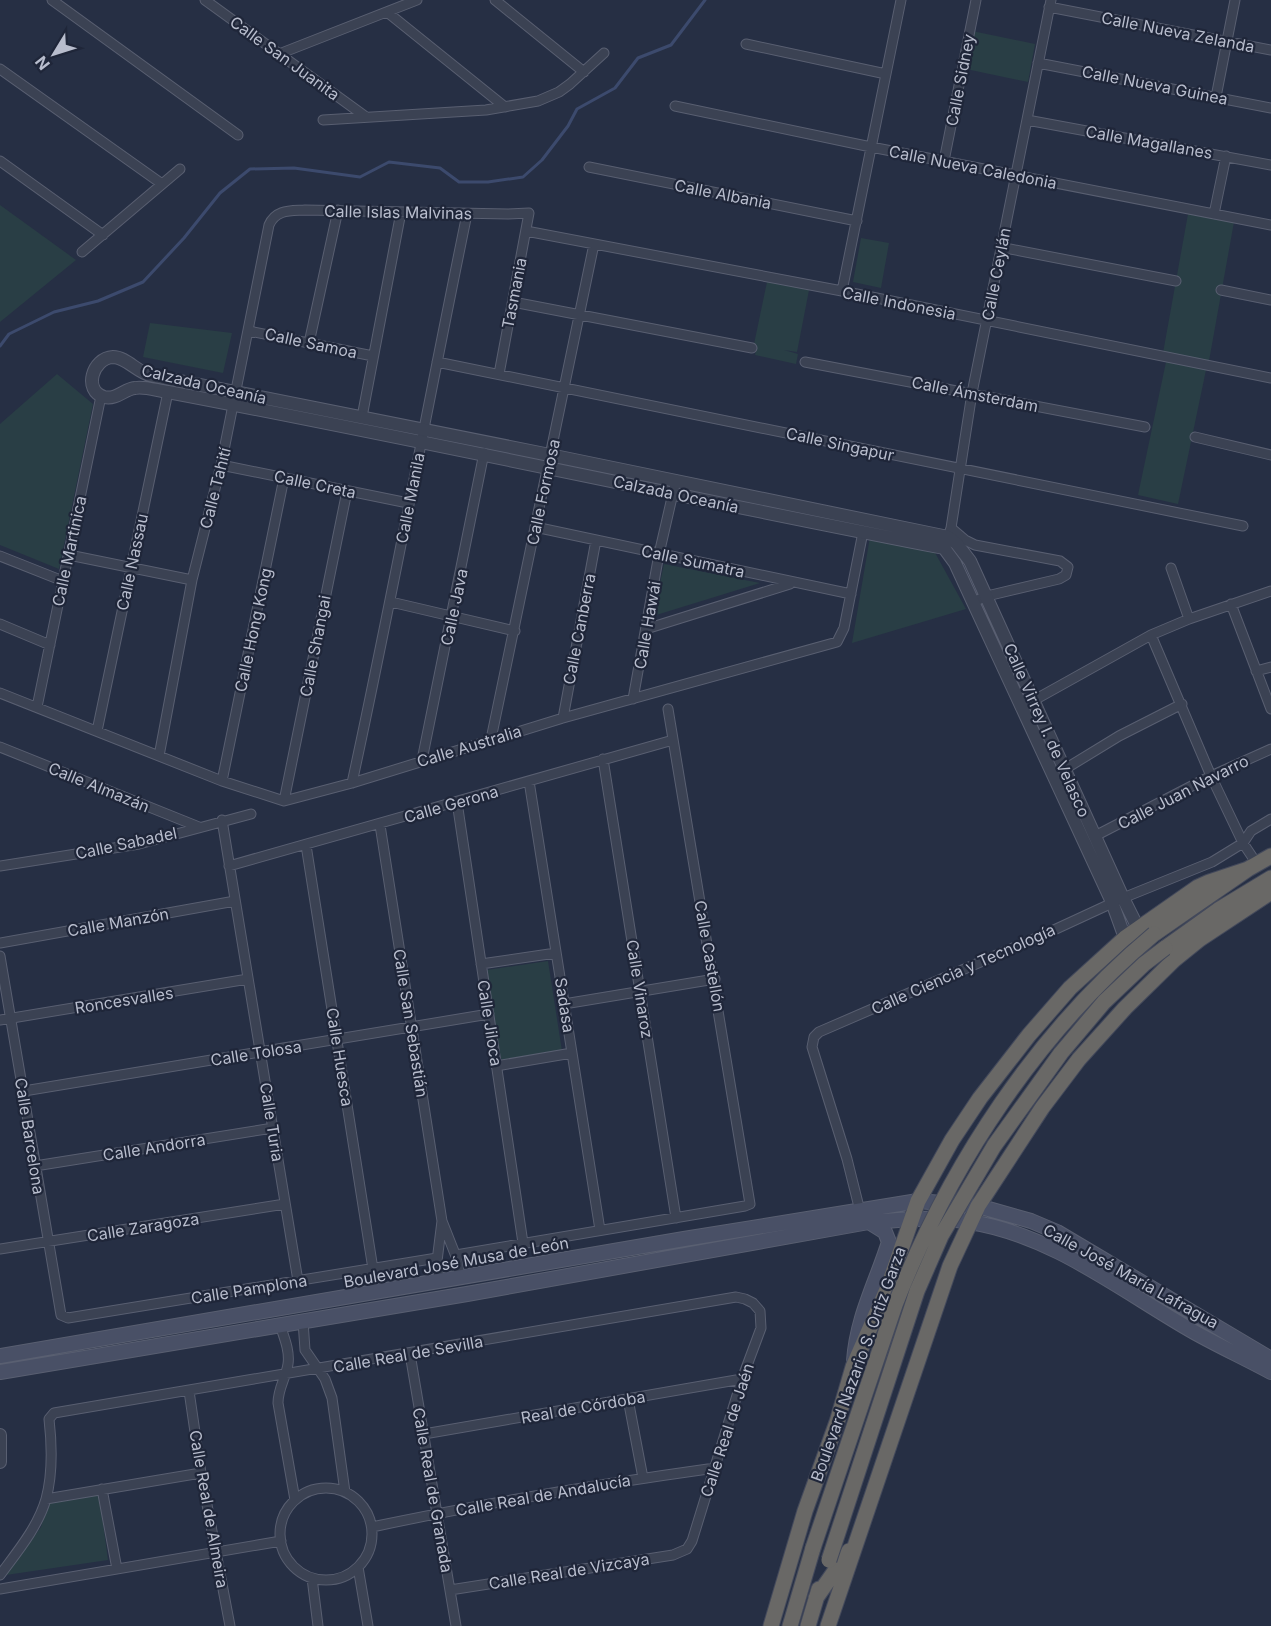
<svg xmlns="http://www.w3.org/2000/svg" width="1271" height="1626" font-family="Inter,sans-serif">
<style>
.green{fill:#293e45}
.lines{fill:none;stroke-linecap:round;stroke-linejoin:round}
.stream{stroke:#3c4a6d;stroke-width:3}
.minor-casing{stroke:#595f71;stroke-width:11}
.tertiary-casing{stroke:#595f71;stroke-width:14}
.secondary-casing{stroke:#595f71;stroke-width:16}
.trunk-casing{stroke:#43495b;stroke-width:17}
.minor{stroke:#3b4253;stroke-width:9}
.tertiary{stroke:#3b4253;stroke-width:12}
.secondary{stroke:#495066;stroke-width:14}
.trunk{stroke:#696866;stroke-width:15}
.trunk-bridge-casing{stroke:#43495b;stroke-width:17;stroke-linecap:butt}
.trunk-bridge{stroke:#696866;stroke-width:15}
.labels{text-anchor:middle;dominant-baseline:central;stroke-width:4.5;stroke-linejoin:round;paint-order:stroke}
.street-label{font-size:16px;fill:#b8bdcd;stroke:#1f2639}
</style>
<rect width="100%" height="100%" fill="#262f44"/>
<path class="green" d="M972 31 1035 44 1028 82 966 69Z
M0 205 76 260 0 322Z
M1188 214 1234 222 1209 361 1163 353Z
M861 238 889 243 881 288 853 282Z
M767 282 809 290 797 352 784 350 798 354 796 364 755 355 757 345 754 344Z
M150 323 232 333 223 373 143 357Z
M1166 362 1206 370 1178 504 1138 495Z
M57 374 93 404 59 569 0 545V424Z
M870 537 933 549 966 609 852 643Z
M664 564 760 583 653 616Z
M548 961 562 1051 501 1060 487 970Z
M99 1493 108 1560 6 1575 41 1527 48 1502Z"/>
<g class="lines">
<path class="stream" d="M0 346 9 334 54 312 98 301 143 282 184 238 220 193 250 169 294 168 360 177 389 162 440 168 459 182H488L523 177 542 160 568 126 577 109 615 88 638 58 671 45 705 0"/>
<g class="minor-casing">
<path id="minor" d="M52 0 238 135
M205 0 366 117
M495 0 584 72
M1049 7 1271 50
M387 12 505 107
M746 44 886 74
M279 54 417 0
M1038 63 1271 108
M0 69 162 184
M1216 97 1235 0
M675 106 871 147 1271 225
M323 120 486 110 538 101 559 92 570 84 604 53
M1027 120 1271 165
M0 161 103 235
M944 161 976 0
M589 167 857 221
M1214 214 1226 156
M526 231 842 291 1271 378
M1000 247 1176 281
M82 252 180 169
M1221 290 1271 300
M842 291 901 0
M513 302 752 348
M249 331 373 356
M309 343 338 210
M437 362 1243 526
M805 362 1145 427
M362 417 401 212
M1195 437 1271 455
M221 465 408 503
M535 527 851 594
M951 528 965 540 975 545 1060 561 1068 567 1066 575 1059 579 987 596 973 602
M946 543 951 528 972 393 1051 0
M69 555 192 580
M0 556 63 581
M1171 568 1189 619
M391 602 515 631
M1231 604 1271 709
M0 624 50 645
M646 629 790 584
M1151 635 1211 776 1243 843 1257 864
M1256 671 1271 667
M0 693 222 781 284 801 352 783 563 718 837 642 844 628 863 532
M633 699 659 554 676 480
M1029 703 1151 635 1189 619 1271 591
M37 707 101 396
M563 718 596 540
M97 731 168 392
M491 739 594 244
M0 747 199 827
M159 756 192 580 221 465 269 225C276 209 291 211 305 210L508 214 529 213 499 374
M603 759 676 1218
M422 760 484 453
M1065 769 1119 736 1182 704
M222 781 284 478
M529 781 600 1230
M352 783C393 594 428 403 467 214
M284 801 347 491
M457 802 523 1243
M222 820 298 1281
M380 825 442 1221 457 1259 460 1278
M1095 836 1211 776 1271 749
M306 845 373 1269
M0 866 139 844 251 814
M229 866 673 740
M0 943 235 901
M0 956 61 1315 68 1318 437 1258
M481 964 556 953
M564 1004 715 979
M0 1020 248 979
M496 1066 572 1053
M24 1091 489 1014
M35 1166 273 1128
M860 1211 847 1159 812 1047 814 1037 819 1032 1043 935 1123 898 1212 862 1243 843 1251 831 1271 819
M0 1249 285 1204
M456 1255 745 1206 750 1204 668 709
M439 1282 437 1261 442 1221
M303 1321 305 1350 325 1379 332 1398 345 1492
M280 1325C284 1337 290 1351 288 1364 286 1378 278 1388 278 1403L295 1500
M410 1354 456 1626
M189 1391 201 1473 230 1626
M628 1399 643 1478
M424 1434 742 1379
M280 1534a46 46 0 1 1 92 0a46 46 0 1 1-92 0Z
M102 1489 117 1569
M46 1499 201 1473
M372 1527C485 1503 600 1484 715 1468
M358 1567 368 1626
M0 1575C17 1552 38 1527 46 1499 53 1473 52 1445 49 1419L54 1413 736 1297 745 1299 753 1303 760 1311 761 1328 742 1379 692 1541 687 1549 673 1555 450 1590
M312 1578 318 1626
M0 1589 281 1541"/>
</g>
<g class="tertiary-casing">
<path id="tertiary" d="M1125 938 1112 902 973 602 955 563 944 548C685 498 427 441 168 392 158 391 145 386 135 388 124 389 117 400 104 397 83 391 92 358 113 357 126 357 137 372 150 375L550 455 948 537 957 544 970 561 1123 898 1138 928
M0 1435V1462"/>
</g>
<g class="secondary-casing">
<path id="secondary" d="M0 1356 684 1239 918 1201 978 1206 1031 1221 1057 1232 1271 1359
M854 1361C857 1317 876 1283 889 1242L885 1232 869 1222
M0 1372 467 1294 869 1222C902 1220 937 1216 970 1222 1053 1235 1122 1291 1194 1332 1219 1346 1245 1358 1271 1372"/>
</g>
<g class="trunk-casing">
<path id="trunk" d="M1154 934 1248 869 1271 856
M1165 948 1218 910 1271 878
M816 1598 849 1551
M771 1626 805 1511 837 1422 853 1367 888 1287 918 1201 952 1140 980 1098 1029 1035 1070 988 1125 938 1198 887 1209 882 1248 869
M790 1626 813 1548
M808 1626 819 1589
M828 1626 950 1266 978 1206 1042 1108 1079 1059 1125 1008 1174 960 1200 939 1271 892"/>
</g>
<use href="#minor" class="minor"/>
<use href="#tertiary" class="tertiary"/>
<use href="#secondary" class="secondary"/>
<use href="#trunk" class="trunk"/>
<g class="trunk-bridge-casing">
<path id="trunk-bridge" d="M813 1548 895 1305C950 1164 1038 1031 1154 934
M829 1560 917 1291 941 1236 994 1146 1061 1053 1104 1002 1144 964 1165 948"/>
</g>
<use href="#trunk-bridge" class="trunk-bridge"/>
</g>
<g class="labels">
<g class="street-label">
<text transform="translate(1178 32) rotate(11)">Calle Nueva Zelanda</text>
<text transform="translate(285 58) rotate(36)">Calle San Juanita</text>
<text transform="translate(960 80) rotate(-79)">Calle Sidney</text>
<text transform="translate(1155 85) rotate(11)">Calle Nueva Guinea</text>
<text transform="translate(1149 142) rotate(10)">Calle Magallanes</text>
<text transform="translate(973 167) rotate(11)">Calle Nueva Caledonia</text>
<text transform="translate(723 194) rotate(11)">Calle Albania</text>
<text transform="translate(398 212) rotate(1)">Calle Islas Malvinas</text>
<text transform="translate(996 274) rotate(-79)">Calle Ceylán</text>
<text transform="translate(514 293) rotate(-79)">Tasmania</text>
<text transform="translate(899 303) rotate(11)">Calle Indonesia</text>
<text transform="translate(311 343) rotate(12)">Calle Samoa</text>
<text transform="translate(204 384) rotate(13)">Calzada Oceanía</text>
<text transform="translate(975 394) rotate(11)">Calle Ámsterdam</text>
<text transform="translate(840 444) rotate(12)">Calle Singapur</text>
<text transform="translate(315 484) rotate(12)">Calle Creta</text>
<text transform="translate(215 488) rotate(-76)">Calle Tahití</text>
<text transform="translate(543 492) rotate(-78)">Calle Formosa</text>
<text transform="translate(676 494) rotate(12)">Calzada Oceanía</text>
<text transform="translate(410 498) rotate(-79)">Calle Manila</text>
<text transform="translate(69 551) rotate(-78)">Calle Martinica</text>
<text transform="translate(693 561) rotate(12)">Calle Sumatra</text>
<text transform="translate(132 562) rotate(-78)">Calle Nassau</text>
<text transform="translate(454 607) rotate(-78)">Calle Java</text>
<text transform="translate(647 625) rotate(-80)">Calle Hawái</text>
<text transform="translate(579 629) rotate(-79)">Calle Canberra</text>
<text transform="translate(253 630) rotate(-78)">Calle Hong Kong</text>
<text transform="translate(315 646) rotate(-79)">Calle Shangai</text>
<text transform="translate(1047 730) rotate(66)">Calle Virrey I. de Velasco</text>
<text transform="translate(469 746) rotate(-17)">Calle Australia</text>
<text transform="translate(99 787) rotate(22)">Calle Almazán</text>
<text transform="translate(1183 792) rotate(-27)">Calle Juan Navarro</text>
<text transform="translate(451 804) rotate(-16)">Calle Gerona</text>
<text transform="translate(126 843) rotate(-12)">Calle Sabadel</text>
<text transform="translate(118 922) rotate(-10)">Calle Manzón</text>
<text transform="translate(710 956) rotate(80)">Calle Castellón</text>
<text transform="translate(963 969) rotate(-24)">Calle Ciencia y Tecnología</text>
<text transform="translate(640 989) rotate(81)">Calle Vinaroz</text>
<text transform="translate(124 1000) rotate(-9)">Roncesvalles</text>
<text transform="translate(565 1005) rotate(81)">Sadasa</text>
<text transform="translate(411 1023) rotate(81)">Calle San Sebastián</text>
<text transform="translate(490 1023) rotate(81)">Calle Jiloca</text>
<text transform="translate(256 1053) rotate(-9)">Calle Tolosa</text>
<text transform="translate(340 1057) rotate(81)">Calle Huesca</text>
<text transform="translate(272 1122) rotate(81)">Calle Turia</text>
<text transform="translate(30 1136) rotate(81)">Calle Barcelona</text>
<text transform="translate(154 1147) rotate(-9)">Calle Andorra</text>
<text transform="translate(143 1227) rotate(-9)">Calle Zaragoza</text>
<text transform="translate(456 1262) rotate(-10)">Boulevard José Musa de León</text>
<text transform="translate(1131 1276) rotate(29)">Calle José María Lafragua</text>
<text transform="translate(249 1289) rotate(-9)">Calle Pamplona</text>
<text transform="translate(408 1354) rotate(-10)">Calle Real de Sevilla</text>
<text transform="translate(858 1364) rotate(-70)">Boulevard Nazario S. Ortiz Garza</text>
<text transform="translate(583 1407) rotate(-10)">Real de Córdoba</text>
<text transform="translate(727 1430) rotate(-72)">Calle Real de Jaén</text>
<text transform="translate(433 1490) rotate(80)">Calle Real de Granada</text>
<text transform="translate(543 1495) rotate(-10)">Calle Real de Andalucía</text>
<text transform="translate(209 1509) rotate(80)">Calle Real de Almeira</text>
<text transform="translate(569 1571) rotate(-9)">Calle Real de Vizcaya</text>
</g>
</g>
<g transform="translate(54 54) rotate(232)" stroke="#1f2639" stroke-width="4.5" paint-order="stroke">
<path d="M0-4.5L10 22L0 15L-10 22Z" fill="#b8bdcd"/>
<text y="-9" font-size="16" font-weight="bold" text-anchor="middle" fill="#b8bdcd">N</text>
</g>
</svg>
